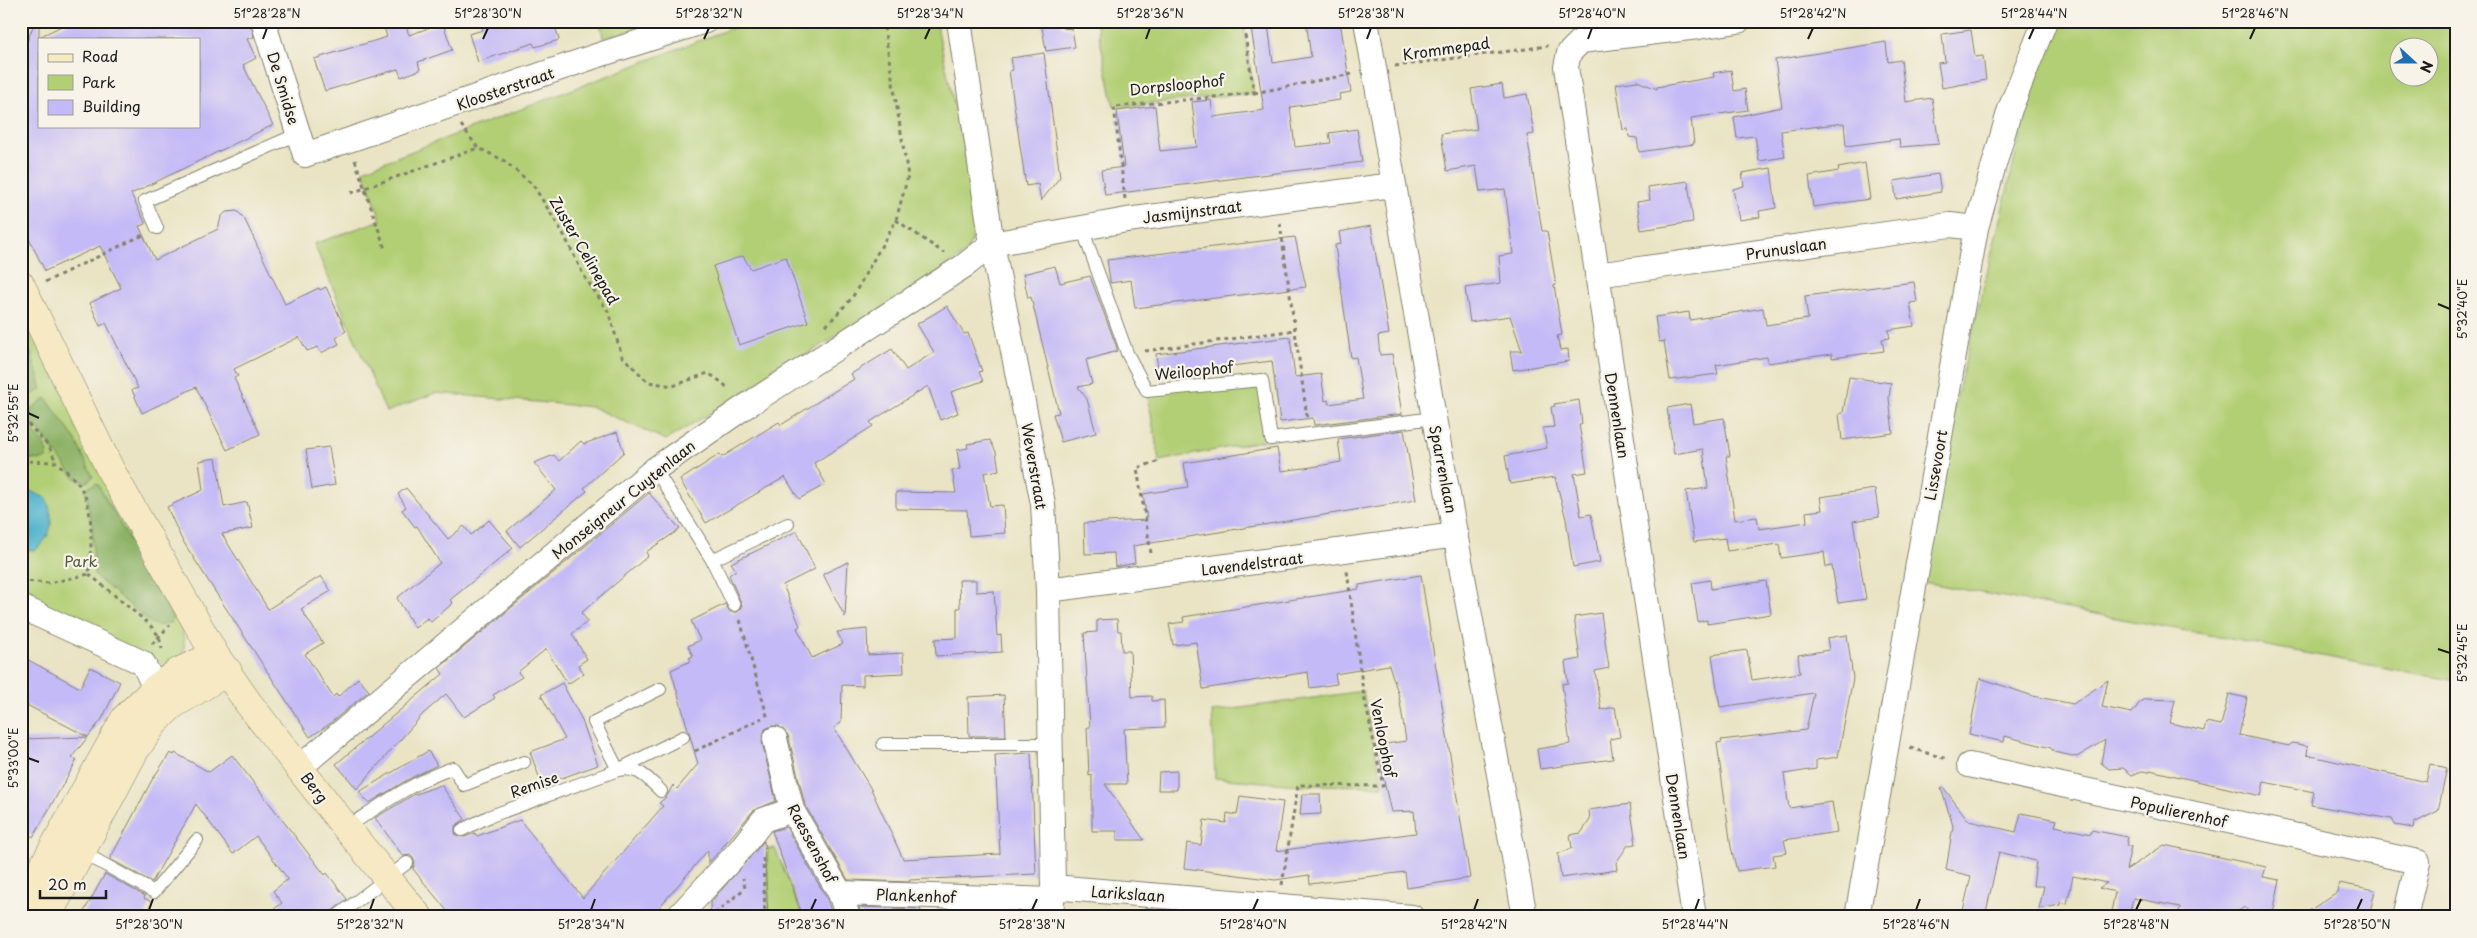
<svg xmlns="http://www.w3.org/2000/svg" width="2477" height="938" font-family="'Playpen Sans',sans-serif">
<style>
.green{fill:#b2cf75;stroke:#677648;fill-rule:evenodd}
.forest{fill:#8db266;stroke:#546741}
.water{fill:#4eb2cd;stroke:#356774}
.building{fill:#c4baf7;fill-rule:evenodd}
.lines{fill:none;stroke-linecap:round;stroke-linejoin:round}
.lane-casing{stroke:#838070;stroke-width:14}
.street-casing{stroke:#838070;stroke-width:26}
.secondary-casing{stroke:#838070;stroke-width:29}
.path{stroke:#838070;stroke-width:3;stroke-dasharray:4 4;stroke-linecap:butt}
.lane{stroke:#fff;stroke-width:12}
.street{stroke:#fff;stroke-width:24}
.secondary{stroke:#f6e9c3;stroke-width:28}
.ticks{fill:none;stroke:#1c1c1c;stroke-width:2}
.labels{text-anchor:middle;dominant-baseline:central;stroke-width:4.5;stroke-linejoin:round;paint-order:stroke}
.street-label{font-size:15px;fill:#1c1c1c;stroke:#f7f3e8}
.park-label{font-size:15px;fill:#505b3b;stroke:#f7f3e8}
.neatline{fill:none;stroke:#1c1c1c;stroke-width:2}
.ticks-label{font-size:12px;text-anchor:middle;fill:#1c1c1c}
</style>
<rect width="100%" height="100%" fill="#f7f3e8"/>
<filter id="ink" filterUnits="userSpaceOnUse"><feTurbulence type="fractalNoise" baseFrequency=".02" numOctaves="2"/><feDisplacementMap in="SourceGraphic" scale="10" xChannelSelector="R" yChannelSelector="G"/><feConvolveMatrix kernelMatrix="1 2 1 2 8 2 1 2 1" color-interpolation-filters="sRGB"/></filter>
<filter id="wash" filterUnits="userSpaceOnUse"><feTurbulence type="fractalNoise" baseFrequency=".0096" numOctaves="4" result="noise"/><feDisplacementMap in="SourceGraphic" scale="20" xChannelSelector="R" yChannelSelector="G"/><feGaussianBlur stdDeviation="1.12" result="paint"/><feColorMatrix in="noise" values="0 0 0 0 0 0 0 0 0 0 0 0 0 0 0 0 0 1.4 0 .05"/><feComposite in="paint" operator="in"/></filter>
<g filter="url(#wash)">
<rect width="100%" height="100%" fill="#eae4c5"/>
<path class="green" d="M600 21H642L643 27 603 38Z
M750 21H936L978 215 972 240 965 254 883 308 666 440 592 407 435 393 386 412 314 244 381 220 363 170Z
M1096 21H1243L1254 93 1114 107Z
M2053 21H2456V681L1912 580 2045 35ZM2400 48H2430V78H2400Z
M21 310 173 605C178 619 191 645 180 658 175 665 168 670 163 675L21 599Z
M1262 380 1271 439 1159 461 1147 391Z
M1363 691 1383 786 1298 785 1215 778 1212 712Z
M775 848 803 917H768L767 849Z"/>
<path class="forest" d="M21 333 32 356 42 389 21 401Z
M46 398 75 439 93 477 87 482 79 481 75 478 30 419 31 409Z
M27 429C37 431 43 444 48 452L47 457 42 460 21 458V431Z
M97 483 173 618 171 622 159 626 151 623 94 575 92 525 85 489Z"/>
<path class="water" d="M21 487 46 498C55 520 53 534 36 550H21Z"/>
<g id="blocks">
<path class="building" d="M35 21H39V37L72 21H250L254 37 247 39 256 58 243 65 273 125 131 194 146 224 139 226 155 260 218 229 221 217 226 212 237 211 244 218 285 304 319 288 320 290 326 287 346 331 336 338 339 344 321 353 318 347 307 351 299 337 234 369 238 376 234 378 260 434 227 450 196 387 142 413 132 390 138 388 106 323 100 326 90 303 121 288 100 246 45 271 21 223V57ZM39 39H199V126H39Z
M382 21H404L409 35 443 23 452 50 418 62 420 70 401 77 398 69 325 91 314 59 387 37Z
M480 21H554L559 40 535 47 533 43 478 62 469 34 483 30Z
M1041 21H1059L1063 28 1072 29 1075 47 1046 51Z
M1306 21H1340L1351 92 1339 94 1340 100 1290 107 1295 147 1331 143 1329 133 1357 129 1362 162 1105 195 1101 170 1124 167 1117 111 1155 106 1160 151 1197 147 1192 102 1211 100 1213 117 1264 110 1251 28 1268 25 1273 63 1311 57Z
M1971 30 1975 57 1983 56 1986 80 1942 88 1938 63 1945 62 1942 34Z
M1886 42 1888 62 1901 60 1906 102 1932 98 1939 144 1900 147 1899 139 1846 146 1844 123 1781 131 1785 157 1759 161 1755 136 1737 138 1734 117 1782 107 1775 60Z
M1044 53 1060 177 1041 201 1038 184 1026 186 1009 71 1013 70 1011 58Z
M1731 70 1734 91 1745 89 1748 110 1691 118 1694 144 1639 152 1637 138 1629 137 1628 129 1623 130 1616 84 1637 81 1657 89V87L1714 77 1713 73Z
M1502 84 1504 98 1527 94 1534 134 1527 135 1542 231H1547L1556 285H1554L1562 335 1557 336 1560 350 1568 349 1569 361 1513 370 1510 351H1522L1510 316 1470 322 1465 288 1501 283 1499 256 1513 254 1505 189 1480 192 1476 166 1447 171 1441 134 1477 129 1471 89Z
M1865 163 1870 199 1813 207 1809 176 1839 171 1838 168Z
M1771 168 1776 208 1759 211 1760 217 1739 220 1733 189 1744 186 1742 173Z
M1938 174 1941 192 1896 199 1894 181Z
M1688 181 1693 222 1641 230 1637 202 1650 200 1648 187Z
M1371 226 1389 334 1378 336 1380 355 1392 354 1402 414 1314 425 1313 418 1280 422 1272 361 1159 375 1156 354 1290 337 1295 377 1321 374 1325 401 1328 400 1329 404 1363 399 1356 357 1351 358 1335 245 1341 244 1339 232Z
M1295 237 1306 287 1135 308 1131 280 1110 283V280L1107 260Z
M743 256 751 269 786 257 808 322 739 345 713 266Z
M1055 266 1060 283 1090 276 1117 348V351L1086 360 1092 384 1078 387 1087 399 1096 433 1061 442 1053 414 1059 413 1031 297 1028 298 1023 274Z
M1914 282 1917 302 1910 303 1914 326 1888 330 1890 338 1882 339 1884 351 1832 358V354L1768 363 1767 357 1716 365 1718 374 1670 380 1664 341 1659 342 1655 317 1689 312 1690 320 1763 308 1766 325 1808 319 1805 296Z
M947 306 964 334 968 333 982 371 979 372 983 381 951 392 958 413 940 420 928 386 870 422 873 426 814 463 826 484 799 499 785 477 706 523 680 480 720 454 722 457 779 422 781 425 854 379 851 374 892 349 906 370 934 352 917 324Z
M1849 377 1891 383 1889 398 1893 433 1842 440 1839 414 1843 413Z
M1579 400 1582 424H1579L1587 472 1574 474 1581 516 1591 514 1600 562 1573 567 1566 519 1555 477 1510 484 1505 456 1547 448 1543 428 1554 427 1551 407 1555 406 1554 404Z
M1690 404 1693 423 1724 418 1730 456H1726L1735 520 1757 517 1759 529 1807 522 1806 512 1822 510 1820 497 1875 489 1879 517 1853 521 1866 599 1838 603 1832 566 1826 567 1824 552 1781 558 1779 544 1727 551 1725 538 1694 542 1686 491 1708 488 1703 449 1674 454 1667 408Z
M1404 430 1416 500 1133 546 1135 563 1115 567 1114 553 1085 554 1084 523 1147 520 1143 494 1188 487 1184 463 1277 448 1281 471 1312 467 1341 462 1338 439Z
M617 432 624 452 584 488 587 491 520 547 507 531 556 490 534 463 554 455 559 461 581 441 584 444Z
M990 440 996 452 999 470 984 473 990 506 1003 505 1005 533 969 536 967 510 896 509V492L956 493 952 470 960 469 957 450 968 448 967 444Z
M329 447 335 485 312 489 306 450Z
M216 458 224 507 247 502 253 528 222 534 268 609 321 576 331 591 301 609 323 643 305 654 333 697 336 694 338 697 358 678 369 691 328 725 310 737 218 596 181 538 167 507 203 490 199 461Z
M406 488 448 539 464 526 471 535 489 520 513 548 450 600 453 603 431 622 427 618 415 628 397 598 440 563 417 526 415 527 402 510 406 507 398 494Z
M649 493 680 529 646 552 648 556 581 613 588 621 572 634 587 659 578 665 584 673 568 684 546 649 518 672 522 677 493 695 495 698 464 717 446 694 423 714 357 789 336 764 443 674 439 668Z
M797 531 815 569 783 585 800 626 797 628 812 658 843 644 837 632 867 629 868 655 903 653 904 673 863 675V686L842 685 841 723 834 728 871 789 903 859 1000 854 995 755 1031 753 1036 874 909 880 910 882 848 880 805 805 788 735 779 726H772L765 729 762 742 776 801 753 811 708 864V850L651 917H452L413 869 415 862 413 858 410 855 403 856 375 818 413 795 441 785 465 819 455 826V833L457 836 465 837 475 833 477 836 520 820 583 898 663 806 659 803 667 796 673 785 677 789 698 764 671 670 691 661 689 658 693 656 688 646 700 640 691 621 725 604 730 612H738L742 605 729 575 736 570 731 563Z
M848 562 845 617 823 574Z
M1421 575 1470 878 1407 888 1405 872 1310 884 1309 875 1275 880 1184 868 1187 843 1201 845 1204 820 1226 823 1227 813 1237 815 1240 796 1283 802 1276 851 1416 833 1414 811 1391 812 1383 777 1379 745 1406 741 1399 696 1389 665 1335 674 1337 684 1310 688 1308 672 1203 689 1196 642 1173 645 1169 624 1184 622 1183 617 1359 589V585Z
M959 580H976V592L994 591 997 636 1001 635 1002 652 936 656 935 639 957 638V608H960Z
M1710 580 1711 589 1766 581 1771 614 1707 624V620L1698 622 1692 583Z
M1601 613 1609 668 1595 671 1601 710 1615 707 1620 737 1610 739 1613 759 1540 769 1537 749 1570 744 1562 684 1568 683 1565 662 1580 659 1574 617Z
M1117 619 1118 631H1121L1122 651H1130L1132 697 1152 696V701L1164 700 1165 727 1124 729 1127 784H1105L1144 840H1117V831H1092V775L1089 776 1087 727H1090L1084 633 1097 632V620Z
M1847 635 1853 678 1838 757 1816 760V769L1784 774 1789 808 1832 802 1837 832 1784 840 1787 853 1773 855 1775 866 1737 871 1731 847 1717 743 1722 742 1721 740 1806 730 1814 693 1720 707 1712 655 1747 650 1752 680 1800 673 1798 655 1829 650 1827 638Z
M21 656 80 688 90 667 120 682 102 719 72 757 77 760 33 837 21 830V739L88 737 21 702Z
M1980 678 2033 696 2073 704 2108 680 2102 707 2132 713 2141 701 2145 699 2175 700 2170 723 2204 731 2206 722 2221 725 2229 694 2247 698 2239 735 2289 746 2292 743 2308 746 2307 755 2426 782 2430 764 2447 768 2438 811 2414 823 2413 828 2395 825 2392 819 2311 805 2314 792 2264 782 2261 796 2150 770 2149 772 2142 771 2132 775 2123 768 2109 769 2101 763 2105 740 2077 757 2054 752 2051 748 2005 736 2004 742 1969 734Z
M562 683 581 718 598 765 542 785 530 752 565 739 541 695Z
M1004 695 1006 736H969L968 697Z
M428 751 437 765 407 780 369 803 359 792Z
M170 753 174 755 175 753 209 772 232 755 325 875 327 873 347 899 325 917H264L282 903 273 891 288 879 256 836 233 854 196 804 152 882 110 859 152 780Z
M1177 771V790H1158L1159 772Z
M1943 787 1969 821 2016 832 2021 813 2057 820 2055 826 2091 834V830L2128 837 2126 846H2131L2126 870 2164 845 2266 867 2263 877 2280 880 2272 917H2252L2245 907 2228 917H2178L2180 907 2133 898 2129 917H2110L2115 892 2099 888 2107 883 2073 876 2067 904 2060 902V905L2039 909 2044 886H2033L2036 861 1999 852 1985 917 1962 915 1971 876 1946 870 1953 826 1941 788Z
M1302 794H1320L1321 814 1300 815Z
M1630 804 1636 844 1628 845 1616 863 1617 870 1561 878 1558 854 1572 848 1570 835 1581 833 1590 820 1589 810Z
M786 827 827 899 833 917H803L772 831Z
M764 841 768 917H711L710 903Z
M105 874 145 896 144 898 152 902 144 917H81Z
M2339 883 2375 890 2369 917H2300L2337 892Z
M859 907 920 909 923 917H861Z"/>
</g>
</g>
<g filter="url(#ink)">
<use href="#blocks" fill-opacity="0" stroke="#838070" stroke-width="1"/>
<g class="lines">
<g class="lane-casing">
<path id="lane" d="M1067 21H1073
M157 228 145 201 298 134
M1082 228 1127 353 1147 391 1262 380 1271 439 1434 418
M655 469 712 560 788 524
M712 560 734 605
M660 689 594 722 618 770 683 737
M883 744H1050
M347 827C381 805 414 781 453 768L464 785 524 762
M462 830 488 817 618 770C639 766 647 778 661 791
M80 851 154 892 197 840
M336 917 407 863"/>
</g>
<g class="street-casing">
<path id="street" d="M263 21 305 155 596 56 705 21
M959 21 992 244 1043 504 1048 590 1053 887 1051 917
M1366 21 1434 418 1525 917
M1698 27 1738 21
M1597 275 1950 225 1976 228
M1048 590 1456 535
M21 607 143 663 163 705
M775 739 792 810 840 893 848 917
M1969 765 2418 862 2405 917
M300 767 655 469 743 408 964 266 992 244 1127 220 1393 185
M1053 887 1412 917
M840 893 1052 900
M678 917 739 851 763 820 792 810
M1694 917 1566 67 1569 53 1581 41 1698 27 1697 21
M1857 917 1976 228 2010 109 2045 21"/>
</g>
<g class="secondary-casing">
<path id="secondary" d="M21 285 111 471 215 655 249 704 339 819 419 917
M21 906 125 718 156 688 178 672 215 655
M47 917 134 752 154 723 171 706 228 671"/>
</g>
<path class="path" d="M1395 66 1548 46
M1254 93 1352 74
M461 125 478 148 503 160 533 185 563 233 584 276 608 311 622 356 648 382 673 386 708 373 723 383 729 390
M355 160 385 249
M351 193 478 148
M1125 199 1114 107 1254 93 1243 21
M896 220 944 253
M1280 223 1307 417
M45 282 143 235
M826 326 852 298 896 220 908 176 883 21
M1145 351 1295 330
M21 410 24 420 49 446 56 462
M21 425 24 420
M21 461 56 462C64 469 75 478 81 488 95 512 91 547 89 574
M1151 553 1137 468 1159 461
M89 574 149 624 159 636 162 649
M21 581 50 583 89 574
M740 620 768 719
M152 644 170 625
M1910 748 1947 759
M695 751 762 718
M763 858 765 917
M1282 885 1298 785 1383 786 1363 691 1347 571
M715 914 745 888 743 878"/>
<use href="#lane" class="lane"/>
<use href="#street" class="street"/>
<use href="#secondary" class="secondary"/>
</g>
</g>
<path class="ticks" d="M263 39 267 28M483 39 488 28M704 39 709 28M925 39 930 28M1146 39 1150 28M1367 39 1371 28M1588 39 1592 28M1808 39 1813 28M2029 39 2034 28M2250 39 2255 28M2438 304 2450 309M28 413 39 418M2438 649 2450 653M28 758 39 762M149 910 153 899M370 910 374 899M591 910 595 899M811 910 816 899M1032 910 1037 899M1253 910 1258 899M1474 910 1478 899M1695 910 1699 899M1916 910 1920 899M2136 910 2141 899M2357 910 2362 899"/>
<g class="labels">
<g class="street-label">
<text transform="translate(1446 48) rotate(-8)">Krommepad</text>
<text transform="translate(1177 84) rotate(-6)">Dorpsloophof</text>
<text transform="translate(284 88) rotate(73)">De Smidse</text>
<text transform="translate(505 88) rotate(-19)">Kloosterstraat</text>
<text transform="translate(1192 211) rotate(-7)">Jasmijnstraat</text>
<text transform="translate(1786 248) rotate(-8)">Prunuslaan</text>
<text transform="translate(585 250) rotate(60)">Zuster Celinepad</text>
<text transform="translate(1194 370) rotate(-6)">Weiloophof</text>
<text transform="translate(1618 415) rotate(81)">Dennenlaan</text>
<text transform="translate(1935 465) rotate(-80)">Lissevoort</text>
<text transform="translate(1035 466) rotate(80)">Weverstraat</text>
<text transform="translate(1444 469) rotate(79)">Sparrenlaan</text>
<text transform="translate(623 499) rotate(-39)">Monseigneur Cuytenlaan</text>
<text transform="translate(1252 563) rotate(-7)">Lavendelstraat</text>
<text transform="translate(1384 738) rotate(79)">Venloophof</text>
<text transform="translate(534 784) rotate(-19)">Remise</text>
<text transform="translate(315 787) rotate(53)">Berg</text>
<text transform="translate(2179 811) rotate(12)">Populierenhof</text>
<text transform="translate(1679 816) rotate(81)">Dennenlaan</text>
<text transform="translate(813 843) rotate(62)">Raessenshof</text>
<text transform="translate(1128 893) rotate(4)">Larikslaan</text>
<text transform="translate(916 895) rotate(2)">Plankenhof</text>
</g>
<g class="park-label">
<text x="81" y="560">Park</text>
</g>
</g>
<rect width="2477" height="938" fill="none" stroke="#f7f3e8" stroke-width="55"/>
<rect x="38" y="38" width="162" height="90" fill="#f7f3e8" stroke="#9f9d96"/>
<rect x="48" y="54" width="25" height="8" fill="#f6e9c3" stroke="#9f9d96"/>
<text x="82" y="62" font-size="15" fill="#1c1c1c">Road</text>
<rect x="48" y="75" width="25" height="15" fill="#b2cf75" stroke="#9f9d96"/>
<text x="82" y="88" font-size="15" fill="#1c1c1c">Park</text>
<rect x="48" y="100" width="25" height="15" fill="#c4baf7" stroke="#9f9d96"/>
<text x="82" y="112" font-size="15" fill="#1c1c1c">Building</text>
<g transform="translate(2414 62) rotate(111)"><circle r="24" fill="#f7f3e8" stroke="#9f9d96"/>
<path d="M0-4L9 19L0 12L-9 19Z" fill="#1f6fb2"/>
<text y="-8" font-size="14" font-weight="bold" text-anchor="middle" fill="#1c1c1c">N</text>
</g>
<path d="M40 890v8h66v-8" fill="none" stroke="#1c1c1c" stroke-width="2.5"/>
<text x="48" y="890" font-size="15" fill="#1c1c1c" stroke="#f7f3e8" stroke-width="4" paint-order="stroke">20 m</text>
<rect x="28" y="28" width="2422" height="882" class="neatline"/>
<g class="ticks-label">
<text x="267" y="18">51°28'28"N</text>
<text x="488" y="18">51°28'30"N</text>
<text x="709" y="18">51°28'32"N</text>
<text x="930" y="18">51°28'34"N</text>
<text x="1150" y="18">51°28'36"N</text>
<text x="1371" y="18">51°28'38"N</text>
<text x="1592" y="18">51°28'40"N</text>
<text x="1813" y="18">51°28'42"N</text>
<text x="2034" y="18">51°28'44"N</text>
<text x="2255" y="18">51°28'46"N</text>
<text transform="translate(2463 309) rotate(-90)" y="4">5°32'40"E</text>
<text transform="translate(14 413) rotate(-90)" y="4">5°32'55"E</text>
<text transform="translate(2463 653) rotate(-90)" y="4">5°32'45"E</text>
<text transform="translate(14 758) rotate(-90)" y="4">5°33'00"E</text>
<text x="149" y="929">51°28'30"N</text>
<text x="370" y="929">51°28'32"N</text>
<text x="591" y="929">51°28'34"N</text>
<text x="811" y="929">51°28'36"N</text>
<text x="1032" y="929">51°28'38"N</text>
<text x="1253" y="929">51°28'40"N</text>
<text x="1474" y="929">51°28'42"N</text>
<text x="1695" y="929">51°28'44"N</text>
<text x="1916" y="929">51°28'46"N</text>
<text x="2136" y="929">51°28'48"N</text>
<text x="2357" y="929">51°28'50"N</text>
</g>
</svg>
